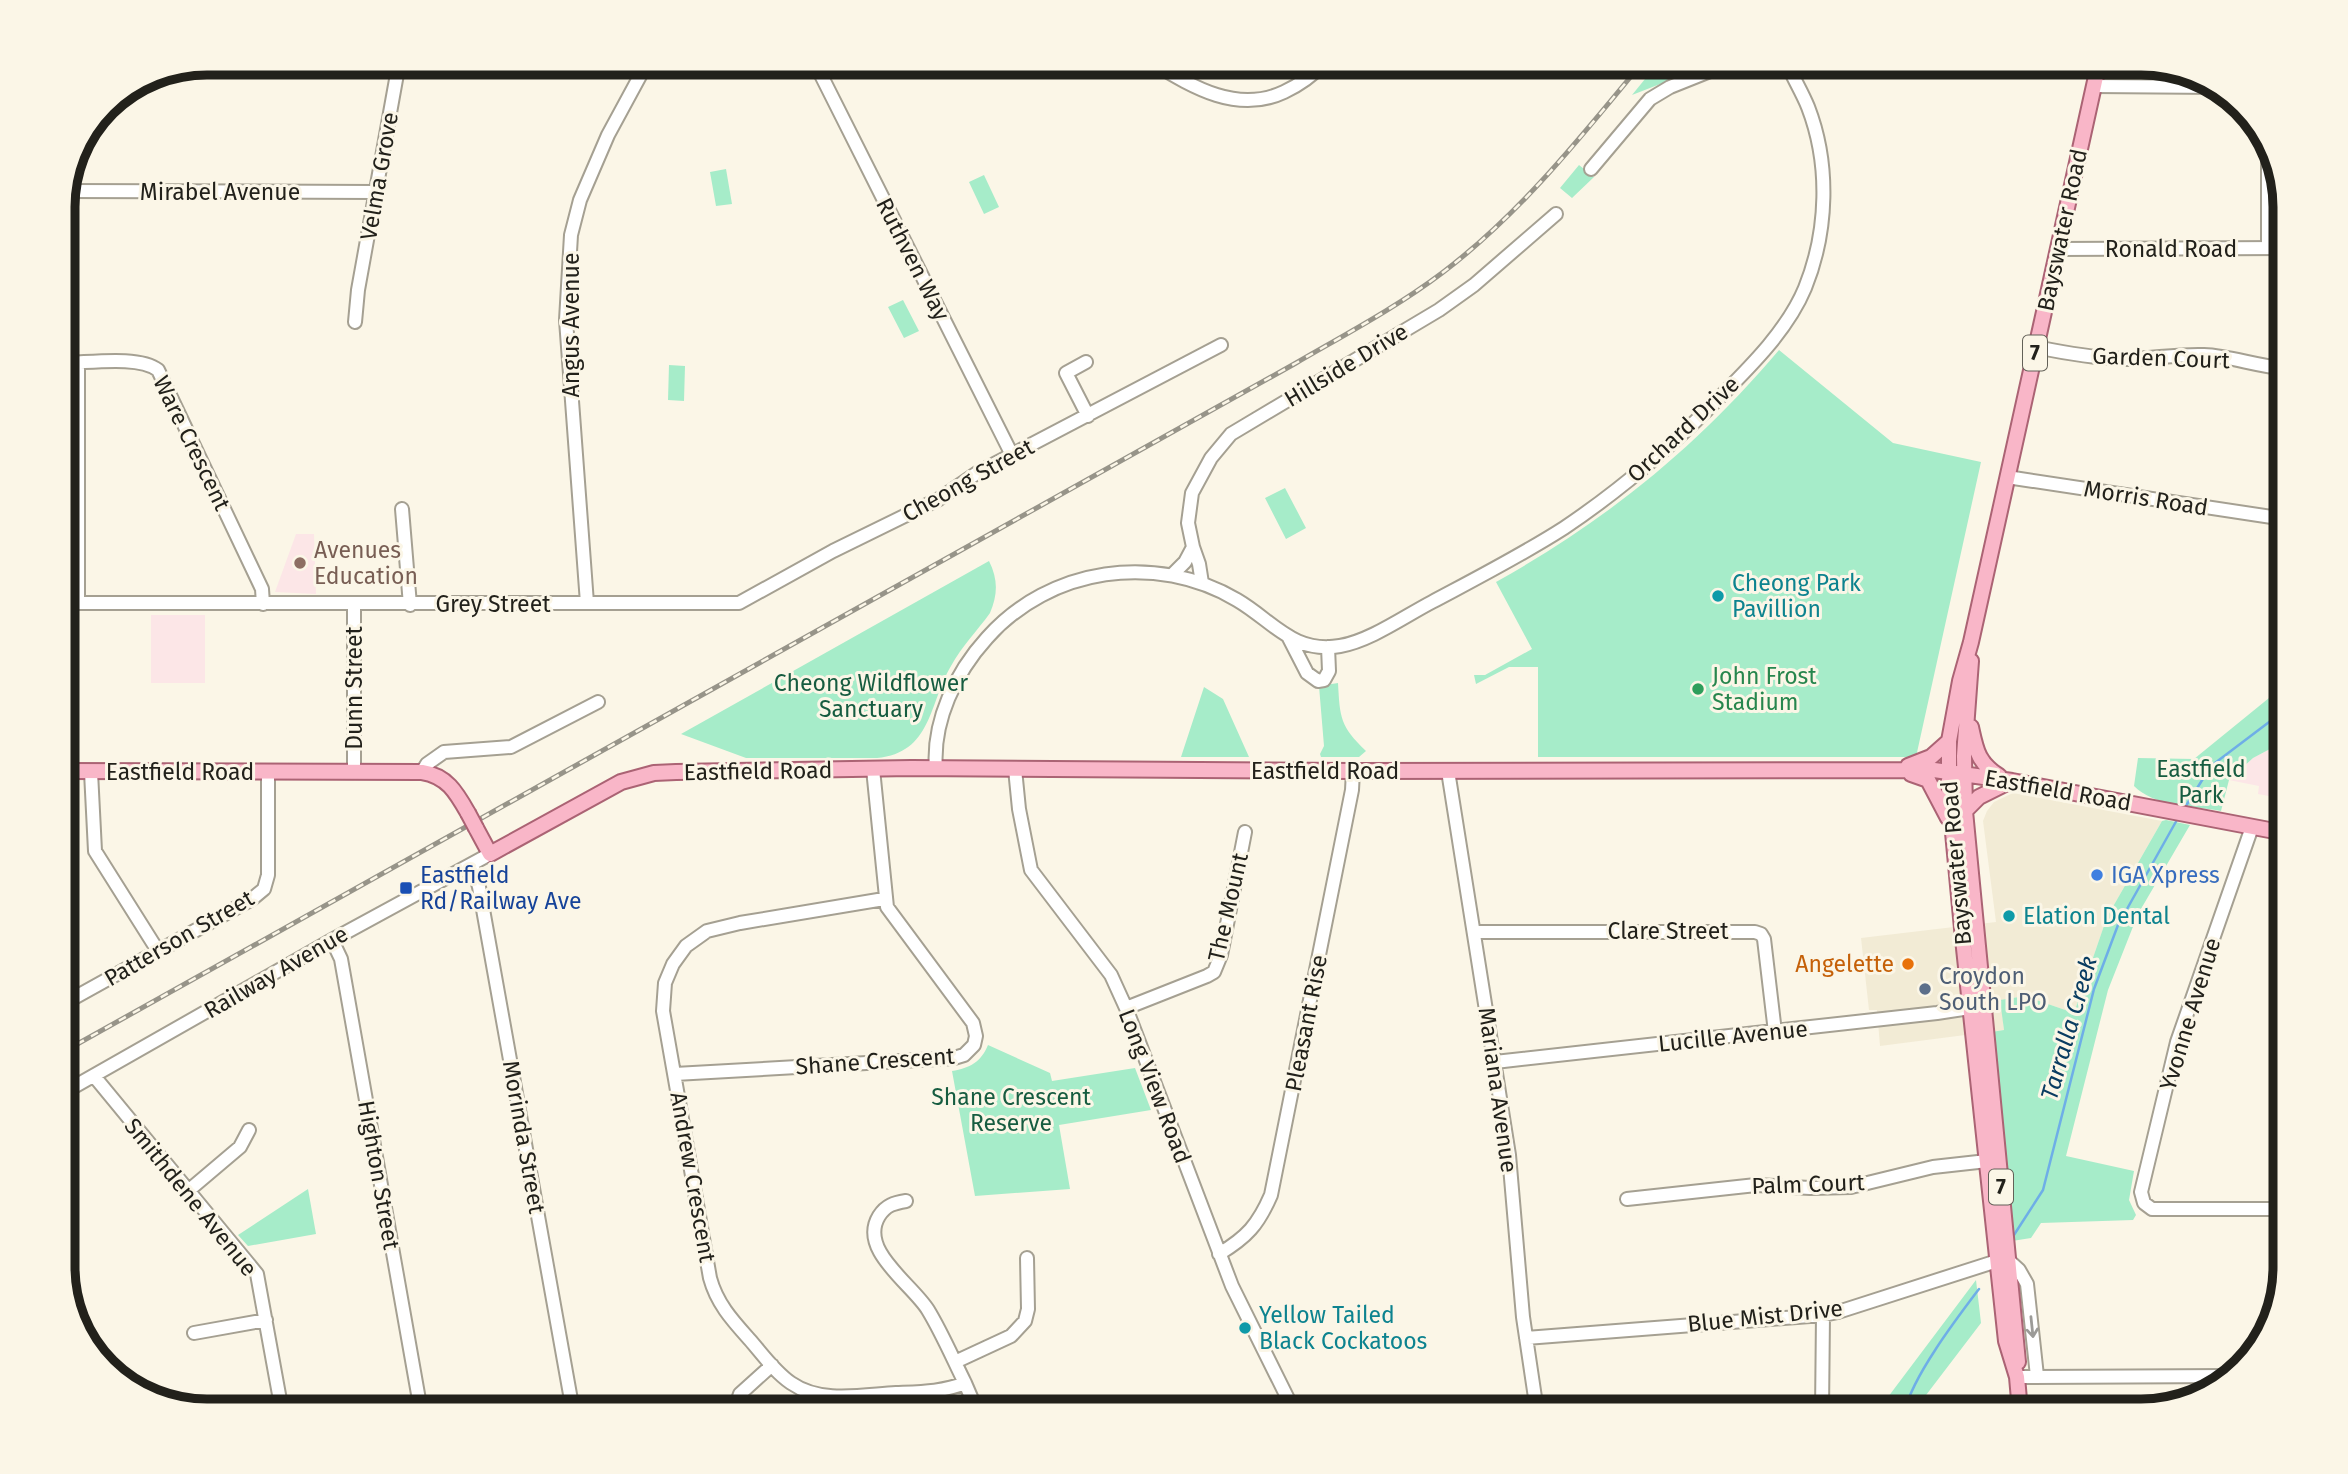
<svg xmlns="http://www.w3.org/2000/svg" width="2348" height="1474" font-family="'Fira Sans',sans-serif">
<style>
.built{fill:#f2ebd5}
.education{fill:#fce6e7}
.green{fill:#a6ecc9}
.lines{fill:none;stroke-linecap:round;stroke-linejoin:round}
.stream{stroke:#6eaee7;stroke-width:2.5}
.minor-casing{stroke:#a5a092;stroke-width:16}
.major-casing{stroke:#ab6374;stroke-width:18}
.minor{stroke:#fff;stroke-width:12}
.major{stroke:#f9b6c8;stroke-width:14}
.rail-casing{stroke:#979489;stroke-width:5}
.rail{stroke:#fbf6e7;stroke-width:2.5;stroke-dasharray:8;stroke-linecap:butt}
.major-bridge-casing{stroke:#ab6374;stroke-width:18;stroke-linecap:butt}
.major-bridge{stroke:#f9b6c8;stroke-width:14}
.oneway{stroke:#9c9b98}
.education-dot{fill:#8d6e63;stroke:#fbf6e7;stroke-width:2.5}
.culture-dot{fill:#0f9aa8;stroke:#fbf6e7;stroke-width:2.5}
.leisure-dot{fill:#2e9e5b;stroke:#fbf6e7;stroke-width:2.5}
.shop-dot{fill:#3f7fe0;stroke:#fbf6e7;stroke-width:2.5}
.transit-dot{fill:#1a4fb4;stroke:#fbf6e7;stroke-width:2.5}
.food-dot{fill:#e8710a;stroke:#fbf6e7;stroke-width:2.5}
.service-dot{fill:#5c6f8a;stroke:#fbf6e7;stroke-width:2.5}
.labels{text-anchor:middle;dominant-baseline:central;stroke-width:6;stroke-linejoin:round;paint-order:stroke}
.shield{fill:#fbf6e7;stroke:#636158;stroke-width:2}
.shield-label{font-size:21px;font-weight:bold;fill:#22211b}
.street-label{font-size:23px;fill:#22211b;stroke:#fbf6e7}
.education-label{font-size:23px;fill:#785e54;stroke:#fbf6e7;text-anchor:start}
.culture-label{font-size:23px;fill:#0d838f;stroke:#fbf6e7;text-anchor:start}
.leisure-label{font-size:23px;fill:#27864d;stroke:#fbf6e7;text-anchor:start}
.park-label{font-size:23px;fill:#165c40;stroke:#fbf6e7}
.transit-label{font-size:23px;fill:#164399;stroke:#fbf6e7;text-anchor:start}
.shop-label{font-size:23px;fill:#366cbe;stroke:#fbf6e7;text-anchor:start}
.food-label{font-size:23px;fill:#c56008;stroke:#fbf6e7;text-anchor:end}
.service-label{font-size:23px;fill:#4e5e75;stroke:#fbf6e7;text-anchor:start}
.water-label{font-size:24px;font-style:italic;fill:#093c61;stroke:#fbf6e7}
.rim{fill:none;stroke:#22211b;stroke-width:9}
</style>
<rect width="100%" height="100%" fill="#fbf6e7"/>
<path class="built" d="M63 376 66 379 68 587 63 591Z
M2013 793 2162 821 2107 917 2074 1013 2025 996 2001 1000 2004 1030 1880 1046 1877 1010H1869L1861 938 1996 922 1983 821 1987 811 1994 802Z"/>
<path class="education" d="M296 534H314L316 594 275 592Z
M151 615H205V683H151Z
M2285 741V799L2258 794 2259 786 2229 780 2253 758Z"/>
<path class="green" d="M1658 63H1714L1632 95Z
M1579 165 1594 177 1572 198 1560 188Z
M726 169 732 204 716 206 710 172Z
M984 175 999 207 984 214 969 182Z
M903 300 919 331 904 338 888 307Z
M1779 350 1893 443 1981 462 1916 757H1538V667H1509L1476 684 1474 675H1485L1532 649 1496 582C1607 520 1697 447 1779 350Z
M669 365 685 366 684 401 668 400Z
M1285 488 1306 528 1286 539 1265 498Z
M989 561C998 579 998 594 990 613 977 631 962 646 951 666 929 703 932 753 877 758H746L681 734Z
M1338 683C1340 718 1340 726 1366 751L1359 757H1321L1320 754 1324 746 1319 686Z
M2285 685V741L2253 758 2229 780 2221 811C2194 806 2153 806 2134 786L2138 758 2194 759Z
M1204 687 1223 699 1249 757H1181Z
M2166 820 2190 825 2138 914 2108 990 2066 1156 2134 1171 2129 1200 2136 1215 2133 1220 2041 1223 2031 1238 2012 1241 1991 1032 2004 1030 2000 1000 2025 996 2074 1013 2107 917 2162 821Z
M988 1045 1050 1073 1052 1081 1135 1068 1151 1110 1059 1125 1070 1189 975 1196 952 1071C970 1068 981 1062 988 1045Z
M308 1189 316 1234 248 1246 238 1235Z
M1976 1280 1981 1323 1920 1403 1921 1411H1834V1400L1888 1397Z"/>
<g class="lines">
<path class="stream" d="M2184 809 2211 766 2285 710
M2012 1238 2043 1190 2094 989 2118 925 2178 818
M1905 1411C1912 1377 1957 1318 1979 1289"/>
<g class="minor-casing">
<path id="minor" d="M815 63 1012 455
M1153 63C1193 87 1237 114 1284 92 1299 85 1313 75 1324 63
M2094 86 2219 87
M2268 143V248
M1591 169 1650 99 1670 87 1730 63
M65 191 376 192
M2058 249 2285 248
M355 322 358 290 399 63
M2036 347C2065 353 2093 358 2123 359 2150 359 2177 354 2204 355 2232 356 2258 367 2285 368
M1086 362 1066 373 1088 416
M63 363C88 363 139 355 158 370L262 589 263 604
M2007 477 2285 519
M402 509 410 605
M1193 547 1199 564 1202 583
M1172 575 1185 562 1193 547 1188 523 1192 493 1211 458 1231 434 1439 310 1474 285 1556 214
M63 603H739L833 551 939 499 977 473 1221 345
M78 603V363
M587 603 566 320 571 235 580 200 608 135 647 63
M354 604V772
M1289 638 1307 673 1318 681 1324 680 1329 671 1328 647
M936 769C932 721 956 672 987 638 1050 567 1156 552 1237 600 1273 621 1293 654 1340 646 1370 641 1405 616 1432 602 1477 578 1522 555 1564 528 1622 489 1673 445 1721 396 1752 365 1788 329 1805 288 1828 231 1830 164 1808 107 1802 92 1793 78 1787 63
M1015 769 1019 809 1031 870 1111 975 1126 1008 1232 1286 1294 1411
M1448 771 1509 1155 1523 1317 1537 1411
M91 772 95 851 158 951
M422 772 427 764 444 752 511 747 598 702
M2252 827 2177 1042 2141 1192 2144 1203 2152 1209H2285
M472 864 479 887 573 1411
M884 899 740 923 707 931 686 946 673 964 665 983 663 1011 710 1278C717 1304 733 1321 750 1340 763 1355 775 1372 791 1383 821 1404 862 1395 896 1393 920 1392 943 1392 965 1383L977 1411
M1474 932H1755L1761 934 1764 939 1775 1032
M332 940 341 959 421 1411
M63 1004 252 899 264 889 268 875V772
M1126 1008 1207 976 1214 972 1221 955 1245 832
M1495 1062 1937 1013 1970 1008
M675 1074 954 1058 964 1055 974 1045 976 1036 973 1023 887 907 873 769
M94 1076 257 1274 282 1411
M63 1093 332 940 490 854
M188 1191 240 1147 249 1130
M1627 1199 1756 1185 1810 1188 1851 1187 1933 1167 1987 1161
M906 1201C894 1203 886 1205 879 1216 858 1250 912 1284 928 1310 942 1333 953 1359 965 1383
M1219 1254C1247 1237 1258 1225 1271 1195L1352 790 1353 771
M2008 1260 2019 1270 2027 1284 2037 1376
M194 1333 266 1320
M1526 1338 1823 1315 1838 1312 1997 1261
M955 1362 1011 1336 1025 1321 1028 1309 1027 1258
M2017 1377 2229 1376
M734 1411 740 1394 772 1365
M1822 1411 1823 1315"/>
</g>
<g class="major-casing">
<path id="major" d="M1971 661 1964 756 1965 811 2018 1362
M1971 727C1976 750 1978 763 1999 776
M1908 766 1931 757 1949 741
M63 771 422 772C447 776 456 792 468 813
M1911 774 1928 780 1948 818
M1965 811 1979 797 2011 781
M476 828 490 854 621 782 654 773 676 772 911 768 1353 771 1934 770 2012 781 2285 833
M2020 1411 2017 1377 2006 1341 1963 939 1949 790V741L1960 681 1971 642 2099 63"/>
</g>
<use href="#minor" class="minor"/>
<use href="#major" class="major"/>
<g class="rail-casing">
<path id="rail" d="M63 1052 1296 363C1346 334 1397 307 1442 273 1520 214 1580 138 1642 63"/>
</g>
<use href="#rail" class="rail"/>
<g class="major-bridge-casing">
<path id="major-bridge" d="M468 813 476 828"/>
</g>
<use href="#major-bridge" class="major-bridge"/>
</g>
<defs><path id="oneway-shaft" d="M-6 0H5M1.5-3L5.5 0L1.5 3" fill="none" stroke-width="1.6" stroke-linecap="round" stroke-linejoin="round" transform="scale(1.75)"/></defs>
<use class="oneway" href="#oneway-shaft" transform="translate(2032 1327) rotate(84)"/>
<circle class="education-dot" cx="300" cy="563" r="7"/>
<g class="culture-dot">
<circle cx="1718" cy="596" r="7"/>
<circle cx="2009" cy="916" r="7"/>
<circle cx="1245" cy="1328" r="7"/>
</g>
<circle class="leisure-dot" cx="1698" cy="689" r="7"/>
<circle class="shop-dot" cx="2097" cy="875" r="7"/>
<rect class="transit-dot" x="399" y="881" width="14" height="14" rx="3.5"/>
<circle class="food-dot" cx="1908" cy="964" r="7"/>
<circle class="service-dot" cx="1925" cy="989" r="7"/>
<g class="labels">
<g class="shield">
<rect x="2023" y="335.5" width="24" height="35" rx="5"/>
<rect x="1989" y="1169.5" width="24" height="35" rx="5"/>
</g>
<g class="shield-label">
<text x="2035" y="353">7</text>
<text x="2001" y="1187">7</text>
</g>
<g class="street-label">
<text transform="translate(379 176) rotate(-80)">Velma Grove</text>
<text x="220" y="192">Mirabel Avenue</text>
<text transform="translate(2062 230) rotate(-78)">Bayswater Road</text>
<text x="2171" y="249">Ronald Road</text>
<text transform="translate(913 259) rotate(63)">Ruthven Way</text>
<text transform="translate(571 325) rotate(-90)">Angus Avenue</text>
<text transform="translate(2161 358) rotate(2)">Garden Court</text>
<text transform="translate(1346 365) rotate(-31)">Hillside Drive</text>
<text transform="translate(1683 429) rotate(-43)">Orchard Drive</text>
<text transform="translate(192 443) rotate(64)">Ware Crescent</text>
<text transform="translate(968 480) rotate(-29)">Cheong Street</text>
<text transform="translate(2146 498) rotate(9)">Morris Road</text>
<text x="493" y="604">Grey Street</text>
<text transform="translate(354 688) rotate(-90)">Dunn Street</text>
<text transform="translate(758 771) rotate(-1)">Eastfield Road</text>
<text x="1325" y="771">Eastfield Road</text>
<text x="180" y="772">Eastfield Road</text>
<text transform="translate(2058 790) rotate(10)">Eastfield Road</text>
<text transform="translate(1956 863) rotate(-95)">Bayswater Road</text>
<text transform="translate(1228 907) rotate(-77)">The Mount</text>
<text x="1668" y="931">Clare Street</text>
<text transform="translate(179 938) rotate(-30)">Patterson Street</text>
<text transform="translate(276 972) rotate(-30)">Railway Avenue</text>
<text transform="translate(2190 1014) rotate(-73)">Yvonne Avenue</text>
<text transform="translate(1306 1023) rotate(-79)">Pleasant Rise</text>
<text transform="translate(1733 1036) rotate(-6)">Lucille Avenue</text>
<text transform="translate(875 1061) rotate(-4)">Shane Crescent</text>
<text transform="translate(1155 1086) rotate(69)">Long View Road</text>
<text transform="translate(1498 1090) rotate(82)">Mariana Avenue</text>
<text transform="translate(524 1137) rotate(80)">Morinda Street</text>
<text transform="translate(379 1175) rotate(80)">Highton Street</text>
<text transform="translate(693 1177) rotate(80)">Andrew Crescent</text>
<text transform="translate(1808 1184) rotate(-2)">Palm Court</text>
<text transform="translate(191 1197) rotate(51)">Smithdene Avenue</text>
<text transform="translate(1765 1316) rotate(-6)">Blue Mist Drive</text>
</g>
<g class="education-label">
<text x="314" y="550">Avenues<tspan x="314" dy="26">Education</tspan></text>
</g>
<g class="culture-label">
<text x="1732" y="583">Cheong Park<tspan x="1732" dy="26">Pavillion</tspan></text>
<text x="2023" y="916">Elation Dental</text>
<text x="1259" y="1315">Yellow Tailed<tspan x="1259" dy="26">Black Cockatoos</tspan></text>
</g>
<g class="leisure-label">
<text x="1712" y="676">John Frost<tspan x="1712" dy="26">Stadium</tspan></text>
</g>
<g class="park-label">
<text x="871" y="683">Cheong Wildflower<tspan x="871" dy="26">Sanctuary</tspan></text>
<text x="2201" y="769">Eastfield<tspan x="2201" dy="26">Park</tspan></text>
<text x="1011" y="1097">Shane Crescent<tspan x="1011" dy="26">Reserve</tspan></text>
</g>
<g class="transit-label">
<text x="420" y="875">Eastfield<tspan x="420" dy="26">Rd/Railway Ave</tspan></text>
</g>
<g class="shop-label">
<text x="2111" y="875">IGA Xpress</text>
</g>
<g class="food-label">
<text x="1894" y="964">Angelette</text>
</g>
<g class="service-label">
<text x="1939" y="976">Croydon<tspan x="1939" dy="26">South LPO</tspan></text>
</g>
<g class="water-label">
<text transform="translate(2069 1028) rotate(-74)">Tarralla Creek</text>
</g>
</g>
<path d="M0 0H2348V1474H0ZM207 75H2141A132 132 0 0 1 2273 207V1267A132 132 0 0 1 2141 1399H207A132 132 0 0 1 75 1267V207A132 132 0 0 1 207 75Z" fill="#fbf6e7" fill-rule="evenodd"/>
<path class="rim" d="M207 75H2141A132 132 0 0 1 2273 207V1267A132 132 0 0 1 2141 1399H207A132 132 0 0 1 75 1267V207A132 132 0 0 1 207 75Z"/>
</svg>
